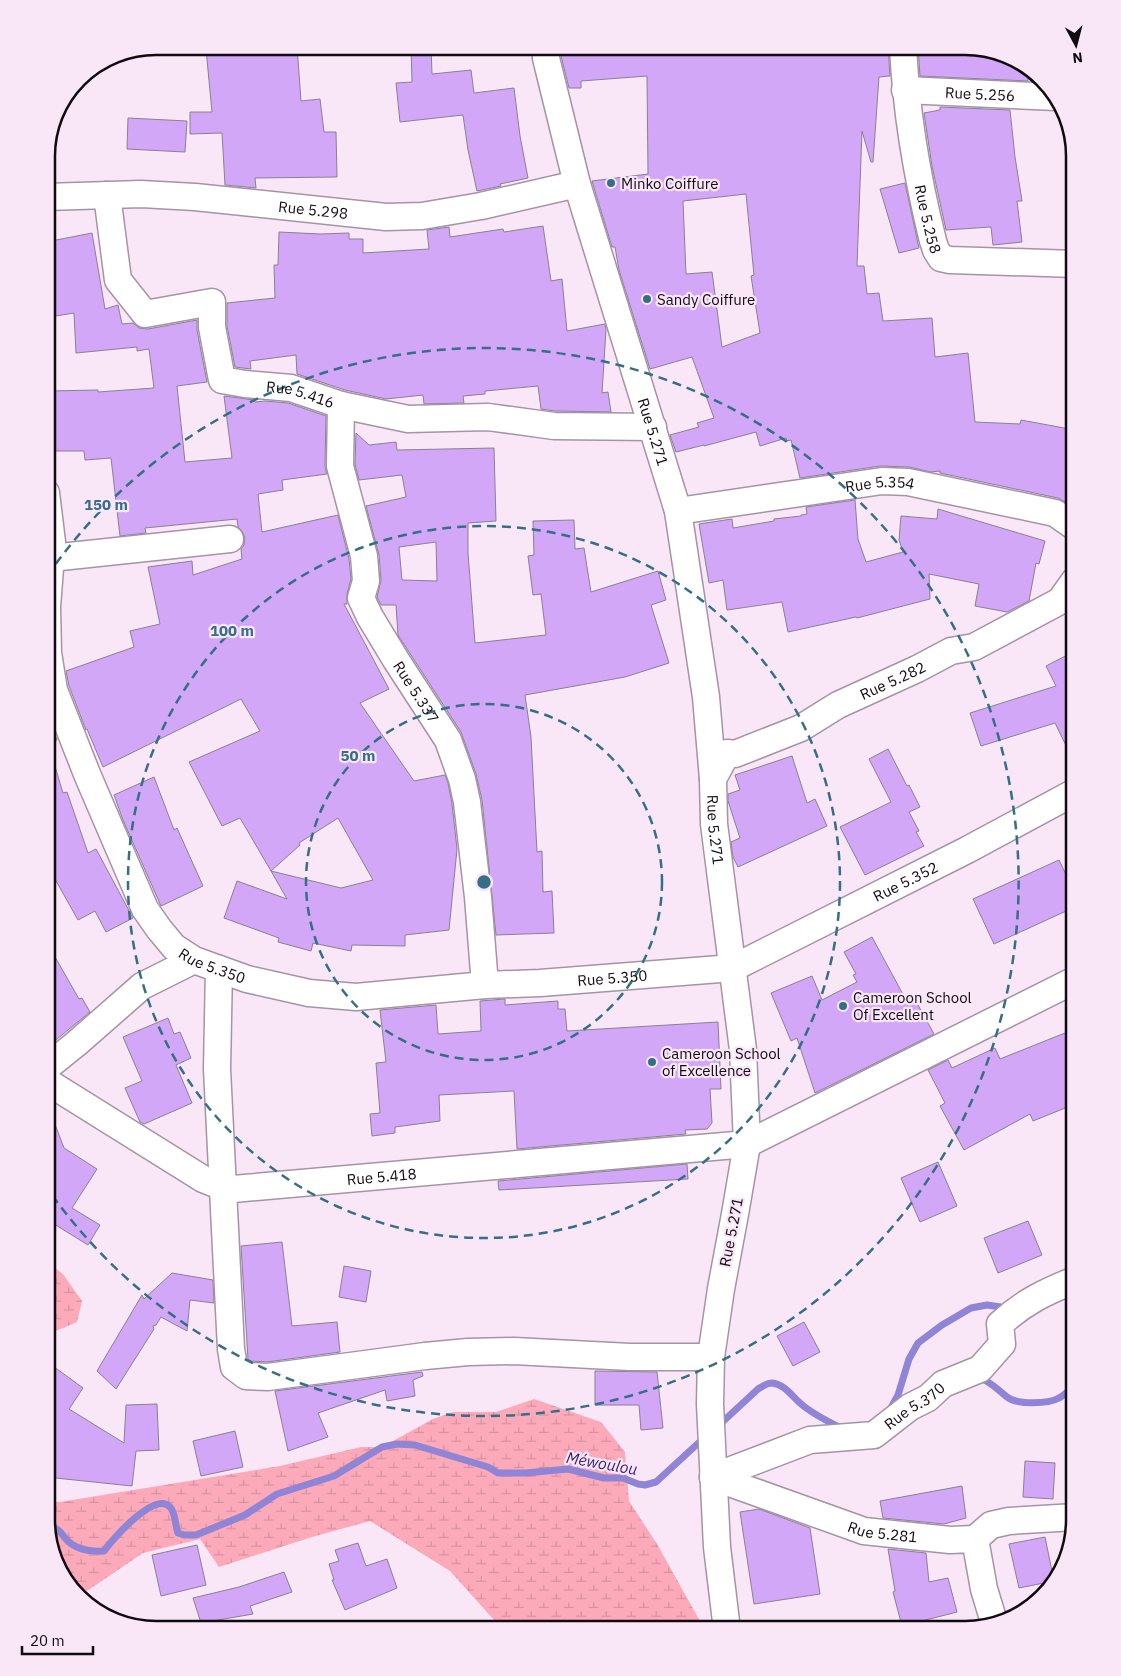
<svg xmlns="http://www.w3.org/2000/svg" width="1121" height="1676" font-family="'IBM Plex Sans',sans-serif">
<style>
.wetland{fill:url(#wetland-marsh)}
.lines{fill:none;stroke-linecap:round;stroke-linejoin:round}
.stream{stroke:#8f84d6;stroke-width:7}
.building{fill:#d2a7f7;stroke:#898092;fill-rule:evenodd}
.minor-casing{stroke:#a594a4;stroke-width:29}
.minor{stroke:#fff;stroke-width:26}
.ring{fill:none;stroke:#356e87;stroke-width:2.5;stroke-dasharray:9 6}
.poi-dot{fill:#356e87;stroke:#f9e7f8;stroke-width:2}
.labels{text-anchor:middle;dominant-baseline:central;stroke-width:4.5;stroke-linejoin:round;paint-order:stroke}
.street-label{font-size:15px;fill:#110b11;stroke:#f9e7f8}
.poi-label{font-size:15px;fill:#110b11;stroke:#f9e7f8;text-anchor:start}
.water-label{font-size:16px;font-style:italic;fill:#381d7c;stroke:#f9e7f8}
.rim{fill:none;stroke:#110b11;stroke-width:2.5}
.centre{fill:#356e87;stroke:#f9e7f8;stroke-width:2.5}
.ring-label{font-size:15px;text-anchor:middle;font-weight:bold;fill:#356e87;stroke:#f9e7f8;stroke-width:4.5;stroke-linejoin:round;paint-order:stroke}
</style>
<defs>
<pattern id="wetland-marsh" width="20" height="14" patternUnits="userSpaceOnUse" patternTransform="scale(1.25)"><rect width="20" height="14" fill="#fcaab9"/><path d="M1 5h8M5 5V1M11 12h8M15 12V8" fill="none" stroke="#d7919e"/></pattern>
</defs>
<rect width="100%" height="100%" fill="#f9e7f8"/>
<path class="wetland" d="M46 1261 63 1274 82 1301 77 1322 46 1335Z
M534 1399 601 1422 625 1452 629 1501 657 1544 705 1630H503L450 1571 370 1521 312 1537 219 1567 200 1539 143 1553 81 1595 61 1575 46 1520V1501L60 1502 280 1466 361 1447H382L433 1419 453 1412H496Z"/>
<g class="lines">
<path class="stream" d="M978 1377C990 1381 997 1389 1007 1397 1017 1405 1048 1404 1059 1398 1065 1395 1070 1389 1075 1385
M890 1410 898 1395 909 1359 918 1343 942 1325 971 1308 987 1305 1008 1308
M717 1427 758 1389C762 1387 766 1383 772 1383 784 1384 792 1396 800 1403 812 1414 829 1422 843 1429
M48 1526C64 1529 61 1538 73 1545 81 1550 94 1552 104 1551 112 1540 155 1490 170 1507 176 1513 175 1526 178 1533L184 1535H196L245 1515 277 1494 334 1476 382 1447 397 1444 415 1445 488 1467 498 1473H526L568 1469 604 1478H623L638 1484 645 1485 656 1482 705 1437"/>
</g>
<path class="building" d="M238 46H297L301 101 320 99 324 132H336L337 177 255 178 256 188 225 185 222 133 190 134V112H212L206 49Z
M411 46H431L432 74 471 70 474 93 514 88 520 136 528 178 500 184 501 186 477 191 468 150 463 115 400 122 396 83 412 82Z
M561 46H888L890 76 879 77 873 162H871L862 131 857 266H864L867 294 879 293 883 321 932 318 935 357 968 353 975 422 1020 424 1021 420 1075 430V504L1067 503 1058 498 940 473V471L931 472 909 467 880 466 800 478 791 440 787 441 786 438 760 446 756 432 704 446V445L676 452 670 435 699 427 697 423 714 418 692 357 650 369 619 270 615 247H612L592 181 648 174 647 76 581 81V88H569L561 56ZM746 194 754 275 751 276 760 333 722 347 712 272 686 274 683 201Z
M918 46H972L1020 61 1028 70V81L920 76Z
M940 107 1010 110 1015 157 1022 201H1017L1022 242 993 245 991 227 946 230 932 166 924 113 940 110Z
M128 118 187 121 185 152 127 149Z
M905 183 919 248 899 253 880 189Z
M543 226 551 281 562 279 567 331 605 324 606 330 602 393 608 392 611 412 555 411 541 409 538 386 485 391V394L463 396 464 403 424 404 423 395 386 399 345 390 297 374 296 355 250 361 251 369 235 367 227 326V303L275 298 274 265H278L279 232 320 234 349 233V239H363V253L429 249 427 230 449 227 450 237 503 229 504 232Z
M92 233 105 309 118 305 122 324 133 323 139 328 148 329 197 320V330L207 382 177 386 185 462 232 458 224 396 254 400 255 402 265 401 288 403 326 416 325 466 327 474 282 480 283 490 258 494 262 532 338 515 349 559 351 579 347 594V604H344L389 689 360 703 414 781 445 775 448 783 452 804 457 849 449 930 405 935V946L352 945 351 951 313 943 311 951 278 942 279 938 224 918 237 881 287 899 271 871 341 888 373 880 338 818 299 843 300 845 271 871 240 818 222 826 189 762 260 731 241 699 103 767 87 729 86 730 69 686 66 671 134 647 130 631 160 624 148 567 192 561 193 575 242 559 241 549 244 545 245 538 242 531 238 527 237 519 145 528 146 533 120 536 111 458 85 460 84 451H54L48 391 98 390V392L154 388 149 349 137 351V347L76 353 74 313 56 316 50 288 46 289V242Z
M356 433 369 445 396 442 397 450 494 448 496 521 468 523V553L475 643 546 635 541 594 533 595 528 556 534 555 533 521 574 520 575 549 584 548 591 592 658 571 666 600 651 605 669 663 625 677 525 695 531 737 537 852 542 851 543 892 552 891 554 933 496 935 482 800 476 774 461 732 398 635 396 605H381L377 597 381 580 379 555 366 506 406 497 402 475 359 480 355 464ZM436 542 437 581 402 580 399 547Z
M855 500 858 539 866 562 903 552 899 540 901 516 937 519 938 509 1045 541 1039 564 1036 563 1029 601 1007 612 975 606 979 584 929 574 930 599 857 618 856 617 788 632 782 602 727 610 723 580 709 583 699 524 732 519 733 528 774 521V519L801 516V515L807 514 806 507Z
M1075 651V764L1055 723 981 746 970 713 1056 686 1046 666Z
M46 712 57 740 46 744Z
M888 749 907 786 909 785 920 807 909 812 919 831 916 832 924 846 865 875 840 827 891 802 869 759Z
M51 753 63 793 67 792 88 853 96 849 133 918 106 932 95 911 78 920 46 863V754Z
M792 756 807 803 815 799 827 826 738 867 733 857 731 842 740 838 728 801V794L740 790 735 775Z
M154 777 174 830 177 828 203 886 161 906 123 820 114 795Z
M1059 860 1075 893V907L994 944 973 899Z
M872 937 906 1000 913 996 934 1034 815 1093 797 1038 791 1041 771 993 812 976 822 1000 857 982 853 975 856 974 844 952Z
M46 941 79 999 82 998 90 1012 46 1048Z
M505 999V1005L558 1001V1009H565L567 1031 718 1022 721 1089H710L712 1123 707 1129 685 1130 686 1134 517 1149 514 1091 439 1095 440 1121 395 1127V1133L372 1136 370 1114 380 1113 376 1063 386 1062 380 1010 436 1005 438 1034 481 1031 480 1001Z
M168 1018 174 1034 180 1032 191 1058 176 1065 192 1103 144 1124 140 1122 125 1088 142 1081 123 1037Z
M1075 1029V1104L1033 1121 1030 1114 964 1150 940 1106 945 1103 928 1070 948 1060 952 1068 995 1048 1000 1059Z
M48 1106 64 1148 97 1169 72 1208 100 1225 88 1245 46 1219V1107Z
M938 1162 957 1206 920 1222 901 1178Z
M687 1164 688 1179 499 1190 498 1181Z
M1028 1221 1042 1255 998 1273 984 1238Z
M282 1242 292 1326 337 1322 340 1352 267 1362 251 1361 248 1359 241 1246Z
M344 1266 371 1271 366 1302 339 1297Z
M172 1273 213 1280 214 1303 190 1300 187 1331 161 1317 156 1325 153 1326 154 1329 116 1389 97 1371 142 1295 144 1299Z
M804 1322 820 1352 793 1366 777 1336Z
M46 1361 83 1388 69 1409 124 1443 126 1405 157 1404 159 1450 136 1451 132 1486 46 1477Z
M595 1371 657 1372 663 1428 641 1430 639 1405H595Z
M422 1372 423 1376 413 1380 415 1396 387 1401 385 1390 318 1413 328 1437 288 1451 275 1391Z
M235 1431 243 1467 201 1476 193 1441Z
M1025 1461 1055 1463 1053 1499 1023 1497Z
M962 1486 966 1518 944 1524 883 1518 880 1501Z
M759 1509 810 1528 820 1594 754 1604 740 1512Z
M1045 1537 1054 1581 1019 1588 1009 1544Z
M358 1543 366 1566 387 1559 397 1588 345 1610 332 1580H334L329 1564 339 1561 335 1550Z
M197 1545 206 1585 161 1596 152 1555Z
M888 1549 926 1553 929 1582 948 1578 957 1612 902 1626 893 1592 895 1591Z
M284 1572 292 1592 250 1606 253 1614 201 1623 193 1598 239 1587Z"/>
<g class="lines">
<g class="minor-casing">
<g id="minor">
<path id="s1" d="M546 46V58L577 184 678 511 706 697 713 779 714 824 743 1050 747 1144 735 1214 721 1289 711 1357 710 1404 717 1547 727 1630"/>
<path id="s2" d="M903 46C906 112 917 177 933 241L936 250 941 258 950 260 1075 264"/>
<path id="s3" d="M905 90 1056 97"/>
<path id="s4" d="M107 195 118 280 145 314 212 302V327L222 380 245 384 291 388 341 405 408 419 488 417 554 426 653 427"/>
<path id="s5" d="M46 197 141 194 195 197 386 217 422 216 481 206 577 184"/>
<path id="s6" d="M341 405 340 466 364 556 366 581 361 598 370 617 396 660 448 740 462 779 467 802 478 897 485 985"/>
<path id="s7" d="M46 493 52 542 47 607 48 653 54 690 87 774 145 909 159 929 174 947 194 960 247 979 309 993 356 997 485 985 540 983 733 968 967 850 1075 792"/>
<path id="s8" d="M678 511 882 481 908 482 1055 513 1075 527"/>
<path d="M51 558 230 539"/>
<path id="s9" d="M713 779 727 753 735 754 801 728 838 705 917 669 951 651 974 647 1060 601 1075 580"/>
<path d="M219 969 217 1069 231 1349 234 1367 246 1376 268 1377 425 1356 468 1352 514 1351 630 1357H711"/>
<path d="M46 1068 77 1043 142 986 194 960"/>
<path id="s10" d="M46 1081 203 1179 223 1187 233 1189 747 1144 1075 980"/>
<path id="s11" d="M713 1477 810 1440 874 1435 910 1407 928 1398 943 1384 980 1369 1002 1344 1000 1324C1024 1302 1045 1292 1075 1280"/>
<path id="s12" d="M713 1477 864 1531 950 1540 975 1539 984 1589 994 1622"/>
<path d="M975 1539 991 1525 1009 1521 1075 1517"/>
</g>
</g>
<use href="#minor" class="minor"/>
</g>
<g class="ring">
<circle cx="484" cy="882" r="178"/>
<circle cx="484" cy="882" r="356"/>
<path d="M47 576A534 534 0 1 1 47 1188"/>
</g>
<g class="poi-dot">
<circle cx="611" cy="183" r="5"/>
<circle cx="647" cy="299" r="5"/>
<circle cx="843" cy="1006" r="5"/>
<circle cx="652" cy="1062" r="5"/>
</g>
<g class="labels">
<g class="street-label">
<text stroke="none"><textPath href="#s3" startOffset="75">Rue 5.256</textPath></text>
<text stroke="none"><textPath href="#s5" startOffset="268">Rue 5.298</textPath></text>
<text stroke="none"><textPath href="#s2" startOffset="175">Rue 5.258</textPath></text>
<text stroke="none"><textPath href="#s4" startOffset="356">Rue 5.416</textPath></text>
<text stroke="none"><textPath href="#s1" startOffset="401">Rue 5.271</textPath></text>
<text stroke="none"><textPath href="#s8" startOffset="204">Rue 5.354</textPath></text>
<text stroke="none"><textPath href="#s9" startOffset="212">Rue 5.282</textPath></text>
<text stroke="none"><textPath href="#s6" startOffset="306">Rue 5.337</textPath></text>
<text stroke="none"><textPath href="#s1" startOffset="805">Rue 5.271</textPath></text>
<text stroke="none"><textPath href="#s7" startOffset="1245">Rue 5.352</textPath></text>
<text stroke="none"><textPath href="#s7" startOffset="526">Rue 5.350</textPath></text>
<text stroke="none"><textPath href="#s7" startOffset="931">Rue 5.350</textPath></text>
<text stroke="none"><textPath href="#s10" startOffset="366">Rue 5.418</textPath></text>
<text transform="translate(731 1232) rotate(-79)">Rue 5.271</text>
<text stroke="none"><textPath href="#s11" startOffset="218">Rue 5.370</textPath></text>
<text stroke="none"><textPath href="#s12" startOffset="179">Rue 5.281</textPath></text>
</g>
<g class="poi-label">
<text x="621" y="183">Minko Coiffure</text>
<text x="657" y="299">Sandy Coiffure</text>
<text x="853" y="997">Cameroon School<tspan x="853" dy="17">Of Excellent</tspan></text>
<text x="662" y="1053">Cameroon School<tspan x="662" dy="17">of Excellence</tspan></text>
</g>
<g class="water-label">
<text transform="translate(602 1463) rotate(10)">Méwoulou</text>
</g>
</g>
<path d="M0 0H1121V1676H0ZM156 55H965A101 101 0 0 1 1066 156V1520A101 101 0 0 1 965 1621H156A101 101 0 0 1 55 1520V156A101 101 0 0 1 156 55Z" fill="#f9e7f8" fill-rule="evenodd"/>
<path class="rim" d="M156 55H965A101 101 0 0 1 1066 156V1520A101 101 0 0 1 965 1621H156A101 101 0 0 1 55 1520V156A101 101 0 0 1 156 55Z"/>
<circle cx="484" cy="882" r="8" class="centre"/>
<g class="ring-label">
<text x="106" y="510">150 m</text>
<text x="232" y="636">100 m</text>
<text x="358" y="761">50 m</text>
</g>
<g transform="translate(1076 45) rotate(173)" stroke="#f9e7f8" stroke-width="4" paint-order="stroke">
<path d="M0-4L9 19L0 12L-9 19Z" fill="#110b11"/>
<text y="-8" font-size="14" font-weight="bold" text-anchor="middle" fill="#110b11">N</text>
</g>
<path d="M22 1646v8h71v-8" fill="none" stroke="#110b11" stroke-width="2.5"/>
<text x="30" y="1646" font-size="15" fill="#110b11" stroke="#f9e7f8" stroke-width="4" paint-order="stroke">20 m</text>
</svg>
